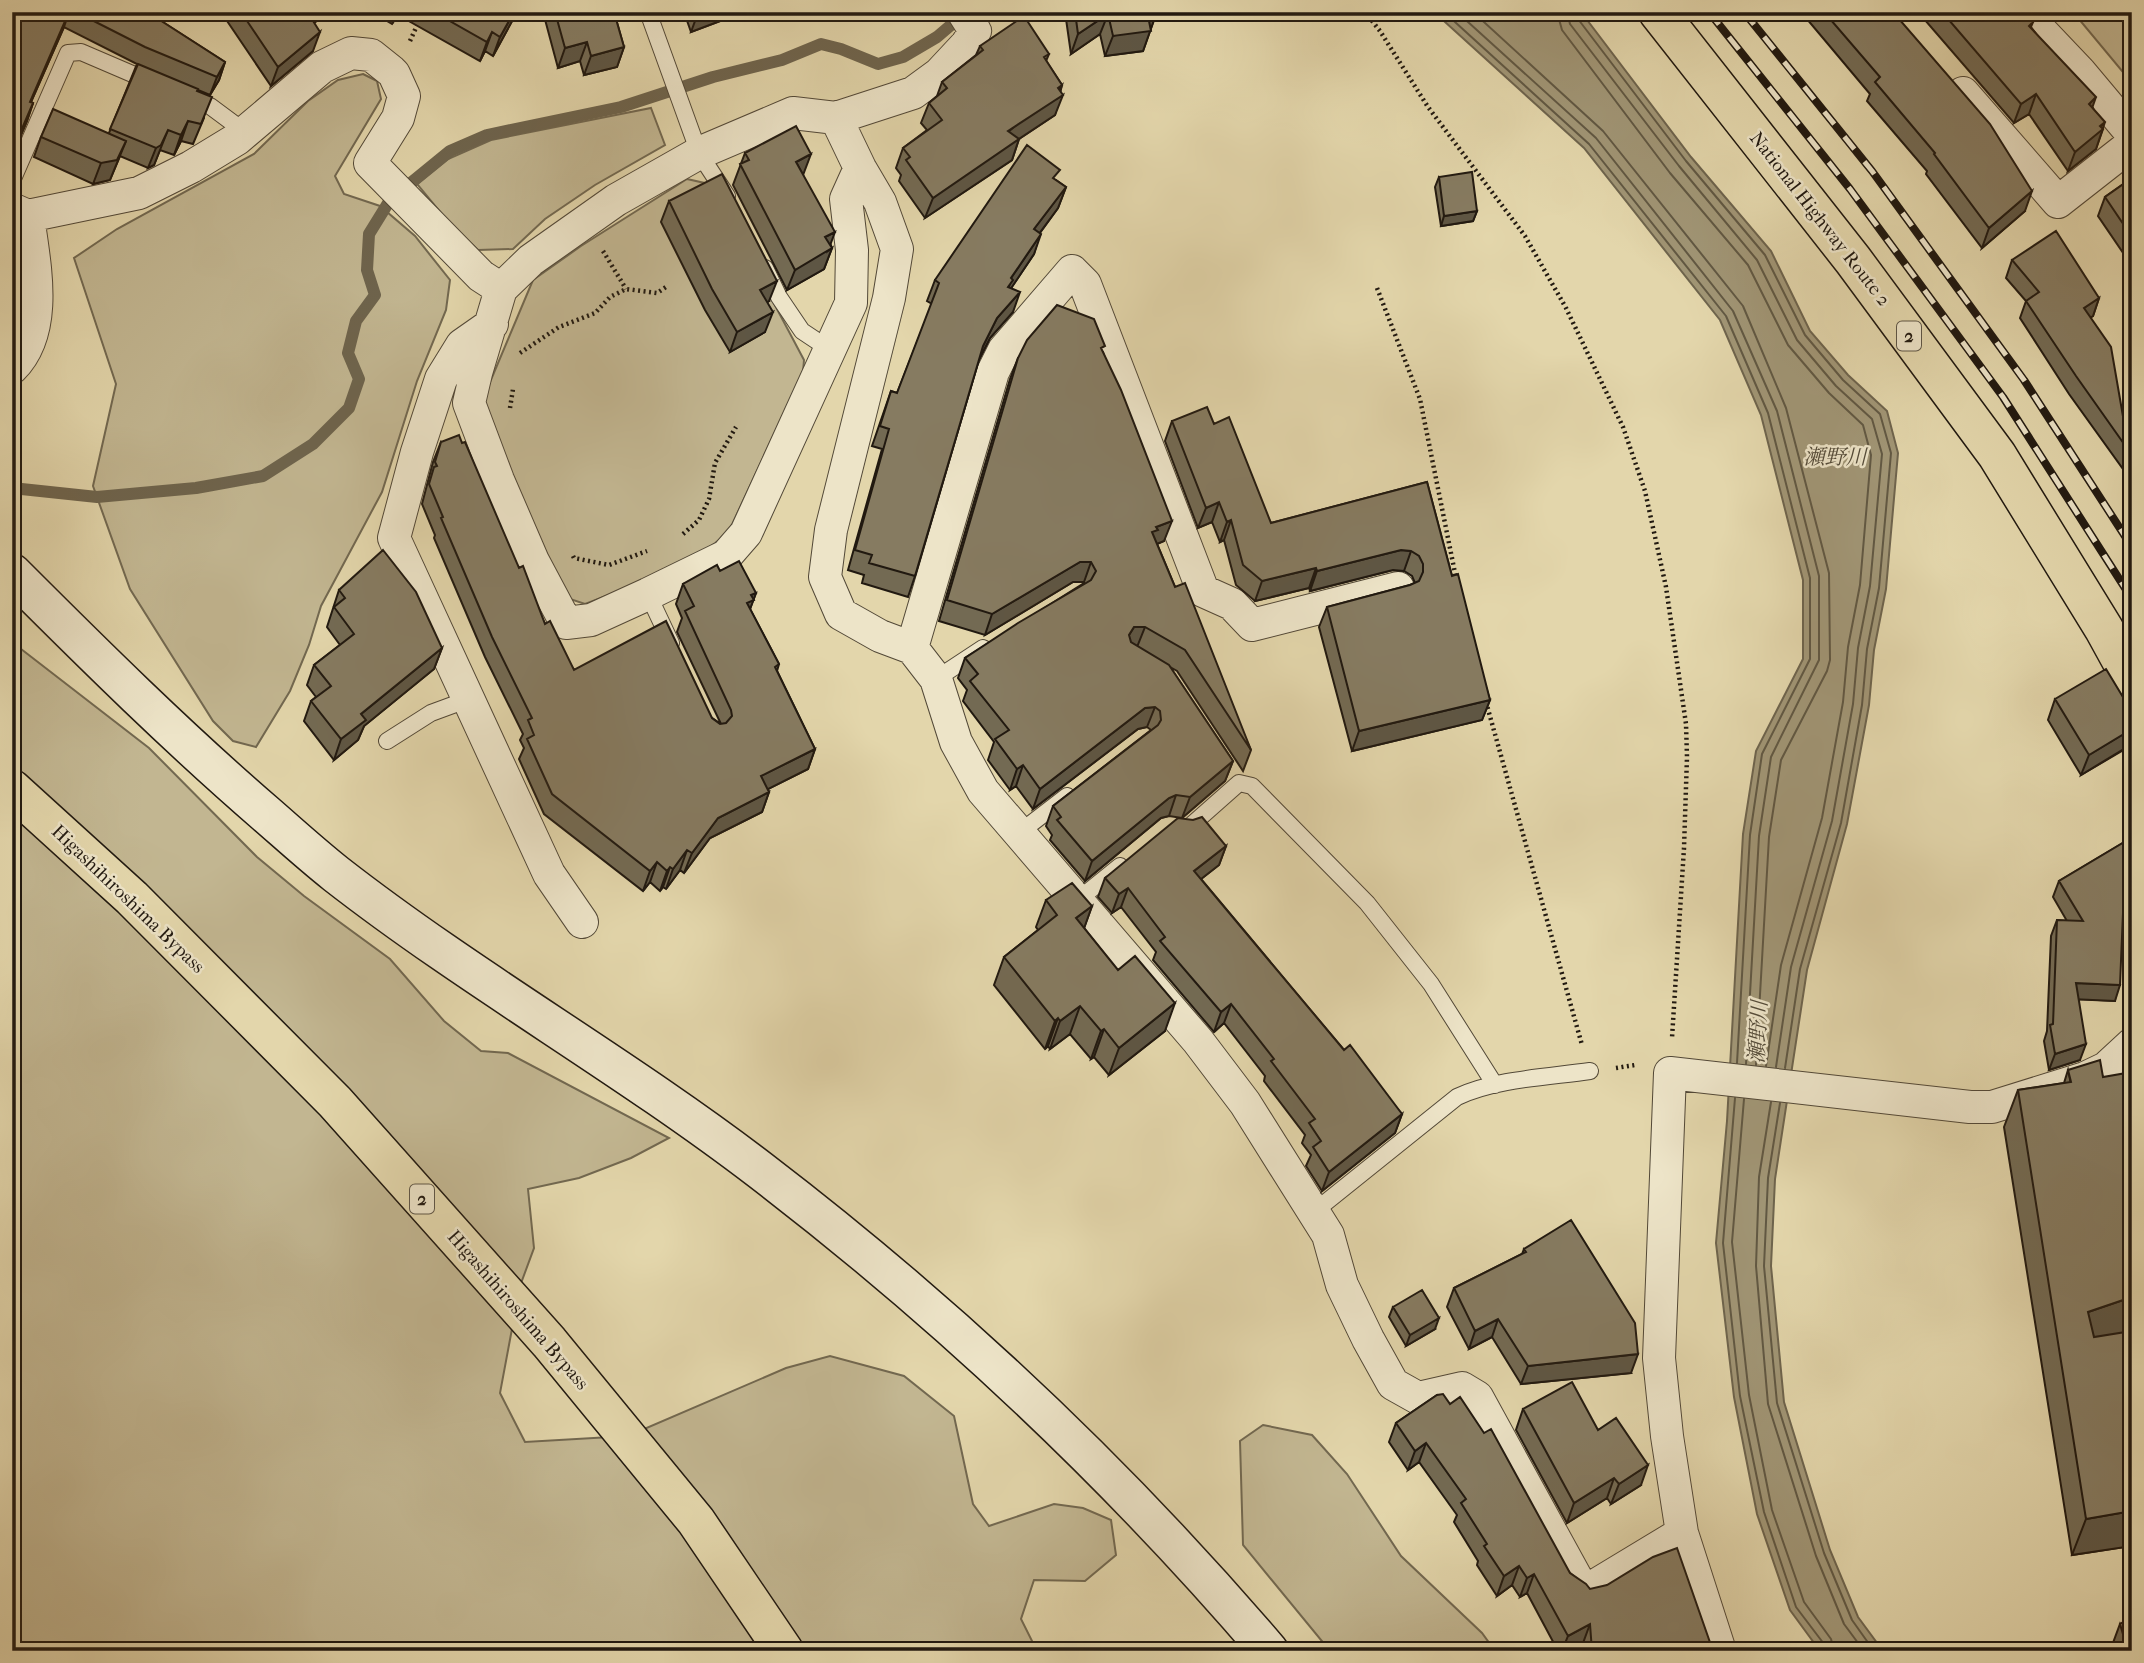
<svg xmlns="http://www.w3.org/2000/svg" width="2144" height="1663" font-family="'IM FELL French Canon','Noto Serif JP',serif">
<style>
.green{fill:#c2b691;stroke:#726850;stroke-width:2}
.water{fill:#a19676;stroke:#6e644d;stroke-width:2}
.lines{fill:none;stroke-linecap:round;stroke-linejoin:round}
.shore{stroke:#615843;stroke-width:2}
.stream{stroke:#6e644d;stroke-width:12}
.lane-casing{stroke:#524837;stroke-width:18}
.street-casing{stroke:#524837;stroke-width:34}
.secondary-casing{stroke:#211910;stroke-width:41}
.highway-casing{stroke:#211910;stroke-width:41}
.path{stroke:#211910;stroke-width:4.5;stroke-dasharray:2 3.5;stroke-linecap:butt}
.lane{stroke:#ede4c8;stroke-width:16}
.street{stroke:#ede4c8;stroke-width:32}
.secondary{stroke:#ede4c8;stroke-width:38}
.highway{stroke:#e3d6ab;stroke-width:38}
.rail-casing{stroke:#211910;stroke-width:8}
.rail{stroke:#ede4c8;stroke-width:5;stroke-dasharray:16;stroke-linecap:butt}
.wall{fill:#736a53;stroke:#211910;stroke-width:2}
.shaded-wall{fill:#5e5644;stroke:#211910;stroke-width:2}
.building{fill:#867b61;stroke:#211910;stroke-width:2}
.labels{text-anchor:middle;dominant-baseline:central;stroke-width:5;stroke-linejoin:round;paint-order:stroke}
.shield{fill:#ede4c8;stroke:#5e5647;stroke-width:2}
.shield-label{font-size:18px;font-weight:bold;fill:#211910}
.street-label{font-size:19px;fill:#211910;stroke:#ede4c8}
.water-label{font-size:21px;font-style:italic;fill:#544b39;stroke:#ede4c8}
</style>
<rect width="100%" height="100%" fill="#e3d6ab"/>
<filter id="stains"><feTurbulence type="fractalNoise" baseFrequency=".00286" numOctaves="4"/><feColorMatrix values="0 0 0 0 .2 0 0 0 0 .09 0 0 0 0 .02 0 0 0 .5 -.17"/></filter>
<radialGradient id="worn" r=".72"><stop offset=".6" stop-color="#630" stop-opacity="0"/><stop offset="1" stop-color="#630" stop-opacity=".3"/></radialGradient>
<path class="green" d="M2073 12H2132V83Z
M363 74 377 81 381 99 335 176 344 194 380 206 415 236 450 280 446 310 417 381 382 492 321 606 309 645 290 691 256 747 233 741 213 721 130 589 93 486 116 384 74 258 117 229 254 154 308 101 338 80Z
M651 108 665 145 595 185 545 219 513 249 478 250 450 224 417 184 448 159 491 140Z
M687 179 709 184 717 196 795 343 804 360 803 372 729 531C691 569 634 584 585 604L564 597 483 407 485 394 533 280 581 246Z
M12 642 149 748 257 857 304 896 390 959 444 1021 481 1051 508 1053 669 1138 631 1158 579 1178 528 1189 534 1248 520 1286 500 1393 525 1442 628 1436 786 1368 830 1356 904 1376 954 1416 973 1504 989 1526 1054 1504 1083 1508 1111 1520 1116 1555 1085 1581 1034 1580 1021 1619 1037 1651H12Z
M1263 1425 1312 1435 1347 1474 1401 1556 1482 1633 1495 1651H1330L1243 1545 1240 1441Z"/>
<path class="water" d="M1434 12H1581L1691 157 1771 251 1810 331 1848 375 1887 411 1898 453 1886 589 1874 650 1869 705 1847 824 1807 970 1775 1179 1771 1266 1784 1402 1830 1550 1858 1617 1883 1651H1820L1790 1610 1757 1514 1734 1397 1716 1243 1727 1121 1743 834 1756 751 1803 659V580L1761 415 1720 320 1584 148Z"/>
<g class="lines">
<path class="shore" d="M1444 12 1589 144 1726 316 1768 413 1810 578V659L1762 754 1750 835 1737 1063
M1457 12 1596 138 1733 311 1777 411 1819 576V660L1771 757 1759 836 1746 1064
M1473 12 1603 131 1743 306 1786 408 1829 573 1830 660 1827 671 1781 760 1769 837 1756 1065
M1557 12 1562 30 1670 173 1748 265 1788 345 1829 393 1863 425 1871 455 1860 585 1848 647 1843 702 1822 818 1781 965 1766 1066
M1567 12 1570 24 1679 166 1757 260 1797 340 1836 386 1872 419 1882 454 1870 586 1858 648 1853 704 1832 821 1791 967 1776 1067
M1576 12 1578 19 1686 161 1765 255 1805 335 1843 380 1880 414 1891 453 1879 588 1867 649 1862 705 1841 823 1800 969 1785 1068
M1735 1098 1723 1243 1740 1396 1764 1512 1796 1607 1824 1644 1825 1651
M1744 1099 1732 1242 1749 1395 1772 1510 1804 1602 1831 1639 1834 1651
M1771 1102 1759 1177 1756 1266 1768 1404 1816 1556 1844 1624 1864 1651
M1780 1103 1768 1178 1764 1266 1777 1403 1824 1553 1852 1620 1874 1651"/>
<path class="stream" d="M12 488 97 497 196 488 263 476 313 444 349 408 359 379 348 353 356 321 375 295 367 270 369 234 390 200 450 151 487 135 621 107 713 77 782 60 821 44 841 49 878 64 903 57 937 37 951 25 960 12"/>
<g class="lane-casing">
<path id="lane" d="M648 12 699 153 727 196
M191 98 210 106 245 132
M12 181 68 53 81 52 151 82
M765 268 779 297 802 331 829 349
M648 594 671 643
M936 679 983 648
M387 741 431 713 469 699
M1183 828 1187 829 1239 783 1252 786 1367 903 1431 984 1495 1085
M1019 833 1067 796
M1078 900 1120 866
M1315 1211 1457 1097C1495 1079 1548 1077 1590 1071"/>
</g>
<g class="street-casing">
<path id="street" d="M2023 12 2080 72 2132 134
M1963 93 2058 202 2132 144
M836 118 860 168 880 202 897 249 889 298 831 530 825 577 841 614 880 636 912 648 936 679 956 742 983 791 1198 1041 1245 1103 1328 1235 1342 1285 1368 1339 1393 1384 1418 1398 1462 1388 1477 1397 1579 1583 1591 1588 1682 1533
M860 168 846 199 852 250 851 303 746 533 726 556 648 594 591 620 566 623 533 561 498 480 469 403 476 373 501 289 531 260 616 200 699 153 793 113 836 118 913 93 939 74 967 44 975 31 963 12
M12 209 28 216 139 193 191 167 237 139 322 67 351 53 371 55 391 71 394 74 404 96 398 118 370 163 481 276 501 289
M492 324 462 345 441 379 417 452 394 538 549 874 582 922
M12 368C50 330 34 263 28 216
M912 648 993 372 1004 350 1072 271 1085 284 1203 591 1232 604 1252 625 1398 588
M1720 1651 1682 1533 1667 1436 1659 1358 1670 1073 1970 1107H1992L2085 1078 2106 1068 2132 1044"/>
</g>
<g class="secondary-casing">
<path id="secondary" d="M12 573C95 656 178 738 266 814 289 834 312 855 336 874 472 980 623 1065 760 1170 947 1313 1116 1472 1269 1651"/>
</g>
<g class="highway-casing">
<path id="highway" d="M1658 12 1853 260 1997 455 2104 629 2132 680
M12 789 132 898 335 1102 549 1342 696 1521 784 1651"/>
</g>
<path class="path" d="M1365 12 1380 31 1428 107 1525 236 1566 308 1623 427 1645 491 1666 587 1686 724 1687 757 1684 848 1672 1038
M410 41 423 12
M603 251 626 289
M1377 288 1420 399 1456 578
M520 353 559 327 595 313 610 297 626 289 657 293 666 287
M510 408 513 389
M683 534 699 520 709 499 715 463 736 427
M573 556 574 558 609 565 647 551
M1486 702 1582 1045
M1616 1068 1635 1065"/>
<use href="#lane" class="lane"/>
<use href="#street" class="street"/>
<use href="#secondary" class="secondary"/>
<use href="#highway" class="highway"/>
<g class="rail-casing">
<path id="rail" d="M1709 12 1850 189 2003 397 2132 599
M1744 12 1872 171 2024 380 2132 547"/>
</g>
<use href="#rail" class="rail"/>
</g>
<path class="wall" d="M12 12H158L155 17 225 62 219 80 210 95 198 90 197 91 204 118 193 144 181 141 174 155 160 150 154 165 148 168 120 156 110 180 93 184 34 157 41 137 109 133 137 64 64 27 31 102 33 103 27 121 15 149 12 150Z
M221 12H329L314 23 313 51 271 86Z
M372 12H517L493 56 485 51 480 61 398 15 392 24Z
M543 12H614L624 47 617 67 584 75 580 61 558 68Z
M684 12H744L691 32Z
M1065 12H1153L1154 20 1143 51 1105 56 1100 34 1071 54Z
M1801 12H1893L2025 211 1982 248 1926 174 1927 171 1867 101 1870 94Z
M1918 12H2023L2033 22 2031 27 2093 108 2103 129 2096 149 2068 171 2029 114 2014 123Z
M980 46 1049 54 1046 61 1062 85 1055 115 1019 139 1012 160 925 218 899 181 901 175 896 168 903 148 927 130 921 123 929 103 937 96 942 82 976 55Z
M745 153 803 175 832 248 824 269 787 290 733 185Z
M1439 177 1477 211 1473 221 1441 226 1435 187Z
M2132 178V266L2098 216 2105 197Z
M1056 180 1066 187 1058 208 1040 233 1034 254 1011 288 1013 312 990 338 979 360 915 576 908 597 862 583 864 575 848 570 882 449 872 446 891 391 897 393 932 304 927 301 935 280Z
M669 201 769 301 767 302 765 332 730 352 705 310 661 222Z
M2012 260 2099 298 2093 316 2090 317 2129 451 2123 469 2069 394 2020 318 2026 301 2006 278Z
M1103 352 1164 541 1157 544 1175 587 1251 750 1243 771 1177 671 1170 667 1233 761 1225 781 1182 818 1169 816 1161 818 1085 881 1050 840 1052 835 1046 826 1053 806 1151 730 1147 727 1138 729 1033 809 1016 786 1010 790 988 760 994 742 963 701 967 690 958 678 965 658 1084 583V582H1073L985 635 939 621 1010 379 1018 358Z
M1172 421 1214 424 1271 523 1427 482 1452 576 1490 700 1482 720 1352 751 1319 627 1327 607 1410 585 1415 583 1412 576 1404 571 1393 570 1310 591 1309 588 1255 601 1236 585 1224 540 1220 542 1212 522 1198 528 1165 441Z
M441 442 519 568 545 624 574 670 712 718 721 724 677 632 682 618 676 604 683 584 720 571 756 593 750 609 779 664 777 671 815 749 808 769 768 789 769 792 762 812 710 838 684 873 680 870 666 889 663 887 660 891 650 882 643 891 544 814 519 759 524 748 520 740 523 734 485 657 434 538 435 535 422 504 433 462Z
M339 590 442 648 434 669 364 726 358 740 334 760 304 721 311 701 316 697 307 685 314 665 340 645 327 627Z
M2055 699 2132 745 2081 775 2048 720Z
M1193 820 1226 846 1219 865 1201 879 1344 1050 1402 1114 1395 1133 1322 1191 1306 1166 1311 1155 1302 1143 1305 1135 1264 1081 1265 1076 1224 1023 1214 1032 1153 960 1156 952 1121 907 1112 913 1098 897 1105 878Z
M2126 841 2115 1001 2079 999 2080 1060 2049 1070 2044 1041 2047 1031 2051 936 2057 920 2067 921 2053 897 2059 881Z
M1046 900 1092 906 1084 928 1165 1031 1109 1075 1094 1057 1091 1059 1070 1034 1050 1049 1048 1046 1045 1049 994 985 1004 957 1038 930 1036 927Z
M2068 1070 2125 1332 2132 1546 2072 1555 2004 1127 2018 1090 2064 1083Z
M1524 1249 1631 1373 1521 1384 1492 1337 1469 1349 1447 1307 1454 1288 1522 1254Z
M1393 1307 1435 1329 1406 1346 1389 1317Z
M1437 1395 1570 1573 1590 1589 1713 1651H1583V1643L1569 1651H1558L1527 1593 1520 1597 1512 1585 1497 1596 1477 1565 1478 1561 1454 1522 1457 1515 1419 1462 1408 1470 1389 1442 1396 1423Z
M1523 1409 1598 1430 1641 1485 1611 1504 1607 1498 1567 1523 1516 1430Z
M2120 1624 2132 1651H2110Z"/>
<path class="shaded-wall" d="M69 12 64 27 23 120 30 102Z
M309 12H329L301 32 308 13Z
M396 12H399L392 24Z
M514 12H517L493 56 500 37Z
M700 12H744L691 32 698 13Z
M1108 14 1100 34 1071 54 1078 34Z
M1154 20 1143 51 1105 56 1113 36 1149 21Z
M320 32 313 51 271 86 278 67Z
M492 32 485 51 480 61 487 42Z
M587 42 580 61 558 68 565 48Z
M624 47 617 67 584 75 591 56Z
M225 62 219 80 210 95 217 77Z
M1062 85 1058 98 1063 95 1055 115 1019 139 1012 160 925 218 933 198Z
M2036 94 2029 114 2014 123 2021 104Z
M2096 97 2089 117V104Z
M33 103 27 121 15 149 13 151 19 133Z
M188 121 181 141 174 155 181 135Z
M2105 122 2096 149 2068 171 2075 152Z
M168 130 154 165 148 168 156 148Z
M126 141 110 180 93 184 101 163Z
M811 154 803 175 796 162Z
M1066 187 1058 208 1027 250 1034 229Z
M2032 191 2025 211 1982 248 1989 228Z
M1477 211 1473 221 1441 226 1444 216Z
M835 232 828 251 832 248 824 269 787 290 795 270 825 237Z
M1041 234 1034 254 1010 290 1006 300 1011 278Z
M777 281 769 301 753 311 760 290Z
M1020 292 1013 312 990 338 975 367 983 346 997 318Z
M2099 298 2093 316 2077 326 2084 308Z
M773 312 765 332 730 352 737 332Z
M1219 502 1212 522 1198 528 1206 508Z
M1231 520 1224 540 1220 542 1227 522Z
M1172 521 1164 541 1152 546V532L1156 527Z
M1401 550 1411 551 1404 571 1393 570 1310 591 1317 571Z
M1080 562H1091L1084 582H1073L985 635 992 614Z
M1316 568 1309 588 1255 601 1262 581Z
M756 593 746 620 747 603 751 595Z
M1134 627H1145L1137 647H1126L1129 635Z
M442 648 434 669 364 726 358 740 334 760 341 739 361 714Z
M1490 700 1482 720 1352 751 1359 731Z
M1155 707 1147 727 1138 729 1033 809 1040 789 1145 708Z
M2132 729V744L2081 775 2089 755Z
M815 749 808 769 754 796 761 776Z
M1233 761 1225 781 1182 818 1190 797Z
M1023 765 1016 786 1010 790 1017 769Z
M769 792 762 812 710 838 684 873 692 853 718 818Z
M1176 795 1169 816 1161 818 1085 881 1092 861 1169 798Z
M1226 846 1219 865 1187 890 1194 871Z
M687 850 680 870 666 889 673 869Z
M657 862 650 882 643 891 650 871Z
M670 867 663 887 660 891 667 871Z
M1128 888 1121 907 1112 913 1119 894Z
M1092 906 1082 934 1076 918Z
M2076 983 2120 985 2115 1001 2070 999Z
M1175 1003 1165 1031 1109 1075 1119 1048Z
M1231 1004 1224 1023 1214 1032 1221 1012Z
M1080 1006 1070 1034 1050 1049 1060 1021Z
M1058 1018 1048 1046 1045 1049 1055 1021Z
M1104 1029 1094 1057 1091 1059 1101 1031Z
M2086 1044 2080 1060 2049 1070 2055 1054Z
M1402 1114 1395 1133 1322 1191 1329 1172Z
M2132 1297V1330L2074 1348 2088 1312Z
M1439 1318 1435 1329 1406 1346 1410 1335Z
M1498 1319 1492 1337 1469 1349 1475 1331Z
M1638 1354 1631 1373 1521 1384 1528 1366Z
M1426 1443 1419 1462 1408 1470 1415 1451Z
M1648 1465 1641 1485 1611 1504 1619 1484Z
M1614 1478 1607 1498 1567 1523 1574 1503Z
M2132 1511V1546L2072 1555 2086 1519Z
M1519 1566 1512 1585 1497 1596 1504 1576Z
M1534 1574 1527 1593 1520 1597 1527 1578Z
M1590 1624 1583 1643 1569 1651H1562L1568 1636Z"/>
<path class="building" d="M12 12H69L30 102 33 103 21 131 19 133 14 130 12 135Z
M76 12H154L152 15 225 62 217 77 145 47Z
M241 12H309L308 13 320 32 278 67Z
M434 12H514L500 37 492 32 487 42Z
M555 12H614L624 47 591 56 587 42 565 48Z
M1075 12H1153L1154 20 1149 21 1151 31 1113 36 1108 14 1078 34Z
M1824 12H1893L1990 124 2032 191 1989 228 1934 154 1935 153 1875 82 1880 77Z
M1942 12H2023L2033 22 2029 26 2096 97 2089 104 2105 122 2100 126 2103 129 2075 152 2036 94 2021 104Z
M1024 16 1049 54 1044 57 1062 85 1058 88 1063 95 1008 131 1019 139 933 198 906 160 910 157 903 148 942 120 929 103 947 88 942 82 983 50 980 46Z
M138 64 198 89 197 91 212 97 201 124 188 121 181 135 168 130 161 145 156 148 110 129Z
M53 109 126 141 117 160 101 163 41 137Z
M796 126 811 154 796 162 835 232 825 237 832 248 795 270 740 164 749 160 745 153Z
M1027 145 1060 170 1053 178 1066 187 1034 229 1041 234 1011 278 1013 280 1008 287 1020 292 997 318 983 346 915 576 869 563 872 555 855 550 889 429 880 426 891 391 897 393 939 283 935 280Z
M1472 172 1477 211 1444 216 1439 177Z
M722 174 777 281 760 290 773 312 737 332 712 289 669 201Z
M2132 178V237L2105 197Z
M2056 231 2099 298 2084 308 2111 347 2129 451 2076 376 2026 301 2039 292 2012 260Z
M1057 305 1094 319 1105 346 1101 348 1121 390 1172 521 1156 527 1158 530 1152 532 1175 587 1185 583 1251 750 1185 650 1145 627H1134L1129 635 1131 642 1169 665 1233 761 1190 797 1176 795 1169 798 1092 861 1057 820 1061 817 1053 806 1158 725 1161 720 1160 711 1155 707 1145 708 1040 789 1023 765 1017 769 995 739 1009 730 970 681 978 674 965 658 1018 623 1091 580 1096 571 1091 562H1080L992 614 947 600 1018 358 1027 340Z
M1207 407 1214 424 1229 417 1271 523 1427 482 1452 576 1458 574 1490 700 1359 731 1327 607 1410 585 1419 581 1423 572V564L1419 556 1411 551 1401 550 1317 571 1316 568 1262 581 1243 565 1231 520 1227 522 1219 502 1206 508 1172 421Z
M459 435 462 443 465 442 519 568 523 566 545 624 550 621 574 670 666 621 712 718 720 724 726 723 732 716 731 710 685 611 694 606 683 584 717 565 720 571 739 561 756 593 751 595 754 600 747 603 779 664 775 667 815 749 761 776 769 792 718 818 692 853 687 850 673 869 670 867 667 871 657 862 650 871 552 794 527 739 534 735 528 720 532 718 492 637 441 518 443 517 429 484 434 467 437 466 435 462 441 442Z
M383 550 416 592 442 648 361 714 366 720 341 739 311 701 331 686 314 665 354 634 334 607 345 598 339 590Z
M2106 669 2132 712V729L2089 755 2055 699Z
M1202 817 1226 846 1194 871 1344 1050 1350 1045 1402 1114 1329 1172 1313 1147 1321 1141 1309 1123 1315 1119 1271 1061 1274 1059 1231 1004 1221 1012 1160 941 1165 937 1128 888 1119 894 1105 878 1178 818 1193 820Z
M2126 841 2120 985 2076 983 2086 1044 2055 1054 2050 1025 2053 1024 2057 920 2083 921 2059 881Z
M1072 883 1092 906 1076 918 1118 970 1135 956 1175 1003 1119 1048 1104 1029 1101 1031 1080 1006 1060 1021 1058 1018 1055 1021 1004 957 1057 915 1046 900Z
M2100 1060 2103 1077 2132 1072V1297L2088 1312 2094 1337 2132 1331V1511L2086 1519 2018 1090 2071 1082 2068 1070Z
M1571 1220 1635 1323 1638 1354 1528 1366 1498 1319 1475 1331 1454 1288 1526 1252 1524 1249Z
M1422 1290 1439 1318 1410 1335 1393 1307Z
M1572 1382 1598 1430 1616 1418 1648 1465 1619 1484 1614 1478 1574 1503 1523 1409Z
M1443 1394 1450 1404 1460 1397 1484 1433 1491 1429 1570 1573 1586 1584 1590 1589 1607 1585 1653 1557 1677 1548 1713 1651H1592L1590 1624 1568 1636 1534 1574 1527 1578 1519 1566 1504 1576 1484 1546 1487 1544 1461 1503 1466 1499 1426 1443 1415 1451 1396 1423 1437 1395Z
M2132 1617V1651H2128L2120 1624Z"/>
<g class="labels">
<g class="shield">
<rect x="1897" y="321.5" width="24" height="29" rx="5"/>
<rect x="410" y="1184.5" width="24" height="29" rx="5"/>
</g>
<g class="shield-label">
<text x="1909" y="336">2</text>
<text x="422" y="1199">2</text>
</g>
<g class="street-label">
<text transform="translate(1820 219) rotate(52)">National Highway Route 2</text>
<text transform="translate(128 899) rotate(44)">Higashihiroshima Bypass</text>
<text transform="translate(518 1310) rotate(49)">Higashihiroshima Bypass</text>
</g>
<g class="water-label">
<text x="1835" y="457">瀬野川</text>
<text transform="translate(1758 1032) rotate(-87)">瀬野川</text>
</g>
</g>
<rect width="2144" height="1663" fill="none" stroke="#e3d6ab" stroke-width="42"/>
<rect x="14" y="14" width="2116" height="1635" fill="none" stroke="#211910" stroke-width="3.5"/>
<rect x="21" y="21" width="2102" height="1621" fill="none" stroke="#211910" stroke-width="2"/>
<rect width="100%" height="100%" filter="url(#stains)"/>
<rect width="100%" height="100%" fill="url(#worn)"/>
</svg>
